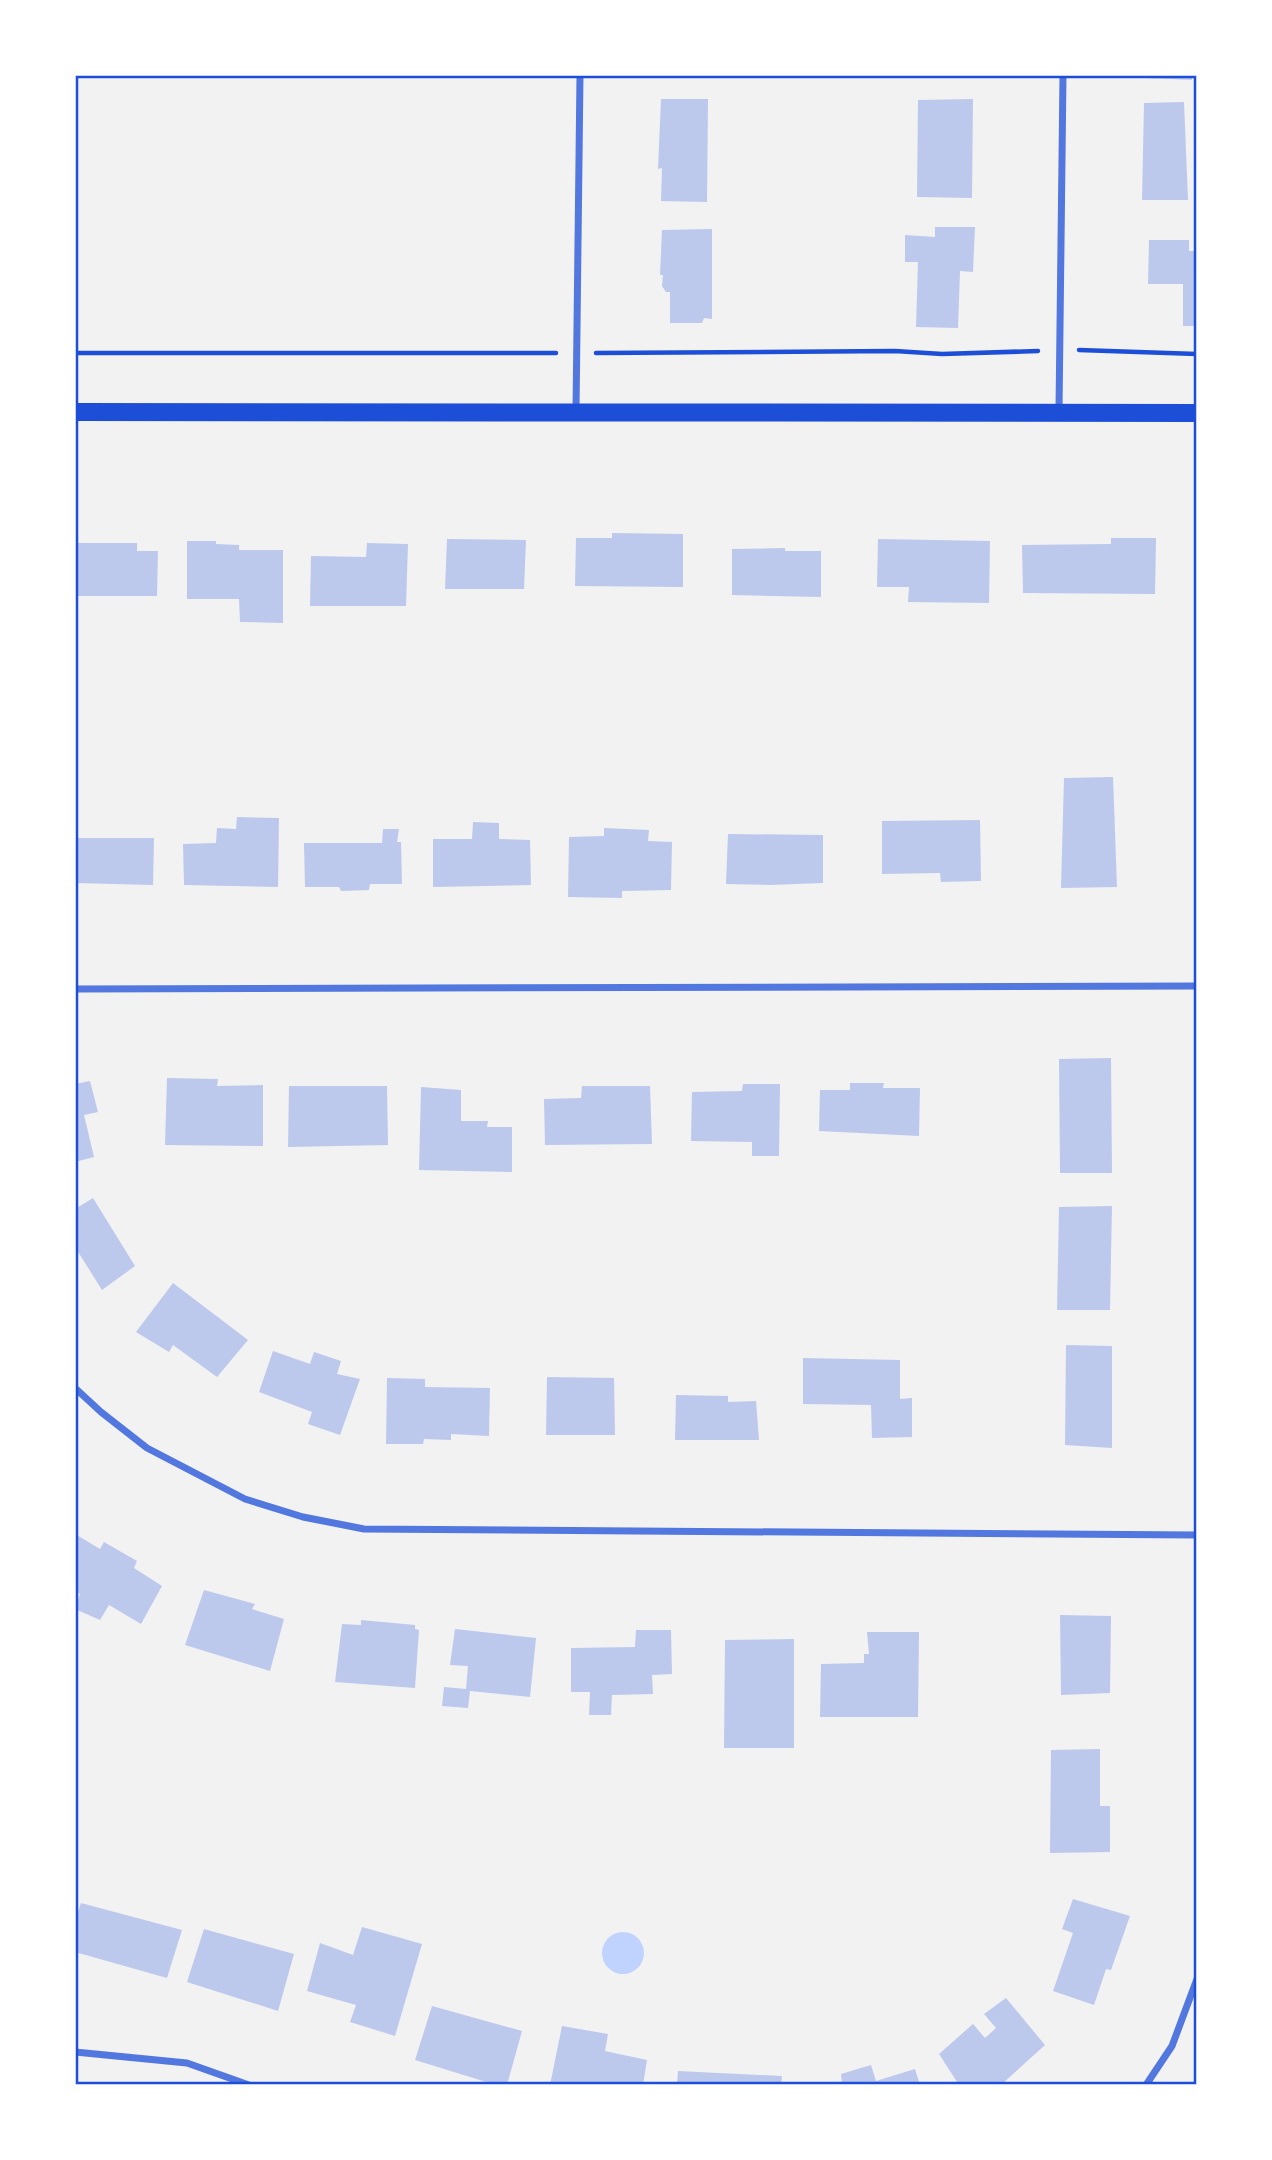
<svg xmlns="http://www.w3.org/2000/svg" width="1272" height="2160" font-family="Inter,sans-serif">
<style>
.water{fill:#bfd3fe}
.building{fill:#bdc9ec}
.lines{fill:none;stroke-linecap:round;stroke-linejoin:round}
.path{stroke:#1d4ed8;stroke-width:4.5}
.minor{stroke:#5277de;stroke-width:7}
.primary{stroke:#1d4ed8;stroke-width:18}
.neatline{fill:none;stroke:#1d4ed8;stroke-width:2.5}
</style>
<rect width="100%" height="100%" fill="#f2f2f2"/>
<path class="water" d="M602 1953a21 21 0 1 1 42 0a21 21 0 1 1-42 0Z"/>
<path class="building" d="M1146 75H1192V80L1146 78Z
M661 99H708L707 202 661 201 662 168 658 169Z
M973 99 972 198 917 197 918 100Z
M1184 102 1188 200H1142L1144 103Z
M935 227H975L973 272 960 271 958 328 916 327 918 262H905V235L935 237Z
M712 229V319L704 318 702 323H670V292H666L662 286 663 275H660L662 230Z
M1149 240H1189V251H1197V326H1183V284H1148Z
M612 533 683 534V587L575 586 576 538H612Z
M1111 538H1156L1155 594 1023 593 1022 545 1111 544Z
M447 539 526 540 524 589H445Z
M878 539 990 541 989 603 908 602 909 587H877Z
M187 541H216V544L239 545V550H283V623L240 622 239 599H187Z
M75 543H137V551H158L157 596H75Z
M367 543 408 544 406 606H310L311 556 366 557Z
M785 548V551H821V597L732 595V549Z
M1113 777 1117 887 1061 888 1064 778Z
M237 817 279 818 278 887 184 885 183 844 216 843 217 828 236 829Z
M980 820 981 881 941 882 940 873 882 874V821Z
M473 822 499 823V839L530 840 531 885 433 887V839H472Z
M604 828 649 830 648 841 672 842 671 890 622 891V898L568 897 569 837 604 836Z
M383 829H399L397 842H401L402 884H370L369 890 341 891 339 887H305L304 843H382Z
M728 834 823 835V883L770 885 726 884Z
M75 838H154L153 885 75 883Z
M1111 1058 1112 1173H1060L1059 1059Z
M167 1078 218 1079 217 1086 263 1085V1146L165 1145Z
M90 1081 98 1112 84 1115 94 1157 75 1162V1084Z
M850 1083H884L883 1088H920L919 1136 819 1131 820 1090H850Z
M743 1084H780L779 1156H752V1142L691 1141 692 1092 742 1091Z
M289 1086H387L388 1145 288 1147Z
M582 1086H650L652 1144 545 1145 544 1099 581 1098Z
M421 1087 461 1090V1121H488L487 1127H512V1172L419 1170Z
M93 1198 135 1266 102 1290 75 1247V1209Z
M1112 1206 1110 1310H1057L1059 1207Z
M173 1283 248 1340 217 1377 173 1345 169 1352 136 1332Z
M1066 1345 1112 1346V1448L1065 1445Z
M273 1351 310 1364 314 1352 341 1361 337 1374 360 1379 340 1435 308 1424 312 1412 259 1392Z
M803 1358 900 1360V1399L912 1398V1437L872 1438 871 1405 803 1404Z
M547 1377 614 1378 615 1435H546Z
M387 1378 425 1379V1387L490 1388 489 1436 451 1434V1440L424 1439 423 1444H386Z
M676 1395 728 1396V1402L756 1401 759 1440H675Z
M75 1534 100 1549 104 1542 137 1561 134 1568 162 1586 141 1624 109 1605 100 1620 75 1609 80 1594 75 1591Z
M204 1590 255 1604 252 1609 284 1619 270 1671 185 1645Z
M1060 1615 1111 1616 1110 1693 1061 1695Z
M361 1620 415 1625V1629L419 1630 415 1688 335 1682 342 1624 361 1625Z
M455 1629 536 1638 530 1697 470 1691 468 1708 442 1706 444 1687 466 1689 468 1666 450 1665Z
M636 1630H671L672 1674 652 1675 653 1694 612 1695 611 1715H589L590 1692H571V1648L635 1647Z
M867 1632H919L918 1717H820L821 1664 864 1663V1654H869Z
M794 1639V1748H724L725 1640Z
M1100 1749V1806H1110V1852L1050 1853 1051 1750Z
M1073 1899 1130 1916 1111 1970 1106 1969 1094 2005 1053 1991 1073 1933 1062 1929Z
M81 1903 182 1930 167 1978 75 1952V1921Z
M362 1927 422 1944 395 2036 350 2022 356 2005 307 1991 320 1943 353 1955Z
M204 1929 294 1954 278 2011 187 1982Z
M1006 1998 1045 2045 1001 2085H959L939 2054 973 2024 985 2038 996 2028 984 2014Z
M432 2006 522 2031 507 2085H496L415 2060Z
M562 2026 608 2034 605 2051 647 2060 643 2085H550Z
M871 2065 876 2081 915 2069 920 2085H842L841 2074Z
M678 2071 782 2076 781 2085H677Z"/>
<g class="lines">
<path class="path" d="M1079 350 1197 354
M75 353H556
M596 353 895 351 942 354 1038 351"/>
<path class="minor" d="M576 411 580 75
M1059 411 1063 75
M75 989 1197 986
M75 1388 101 1412 147 1448 245 1499 303 1517 364 1529 1197 1535
M75 2052 187 2063 249 2085
M1146 2085 1172 2046 1197 1979"/>
<path class="primary" d="M75 412 1197 413"/>
</g>
<rect width="1272" height="2160" fill="none" stroke="#ffffff" stroke-width="154"/>
<rect x="77" y="77" width="1118" height="2006" class="neatline"/>
</svg>
